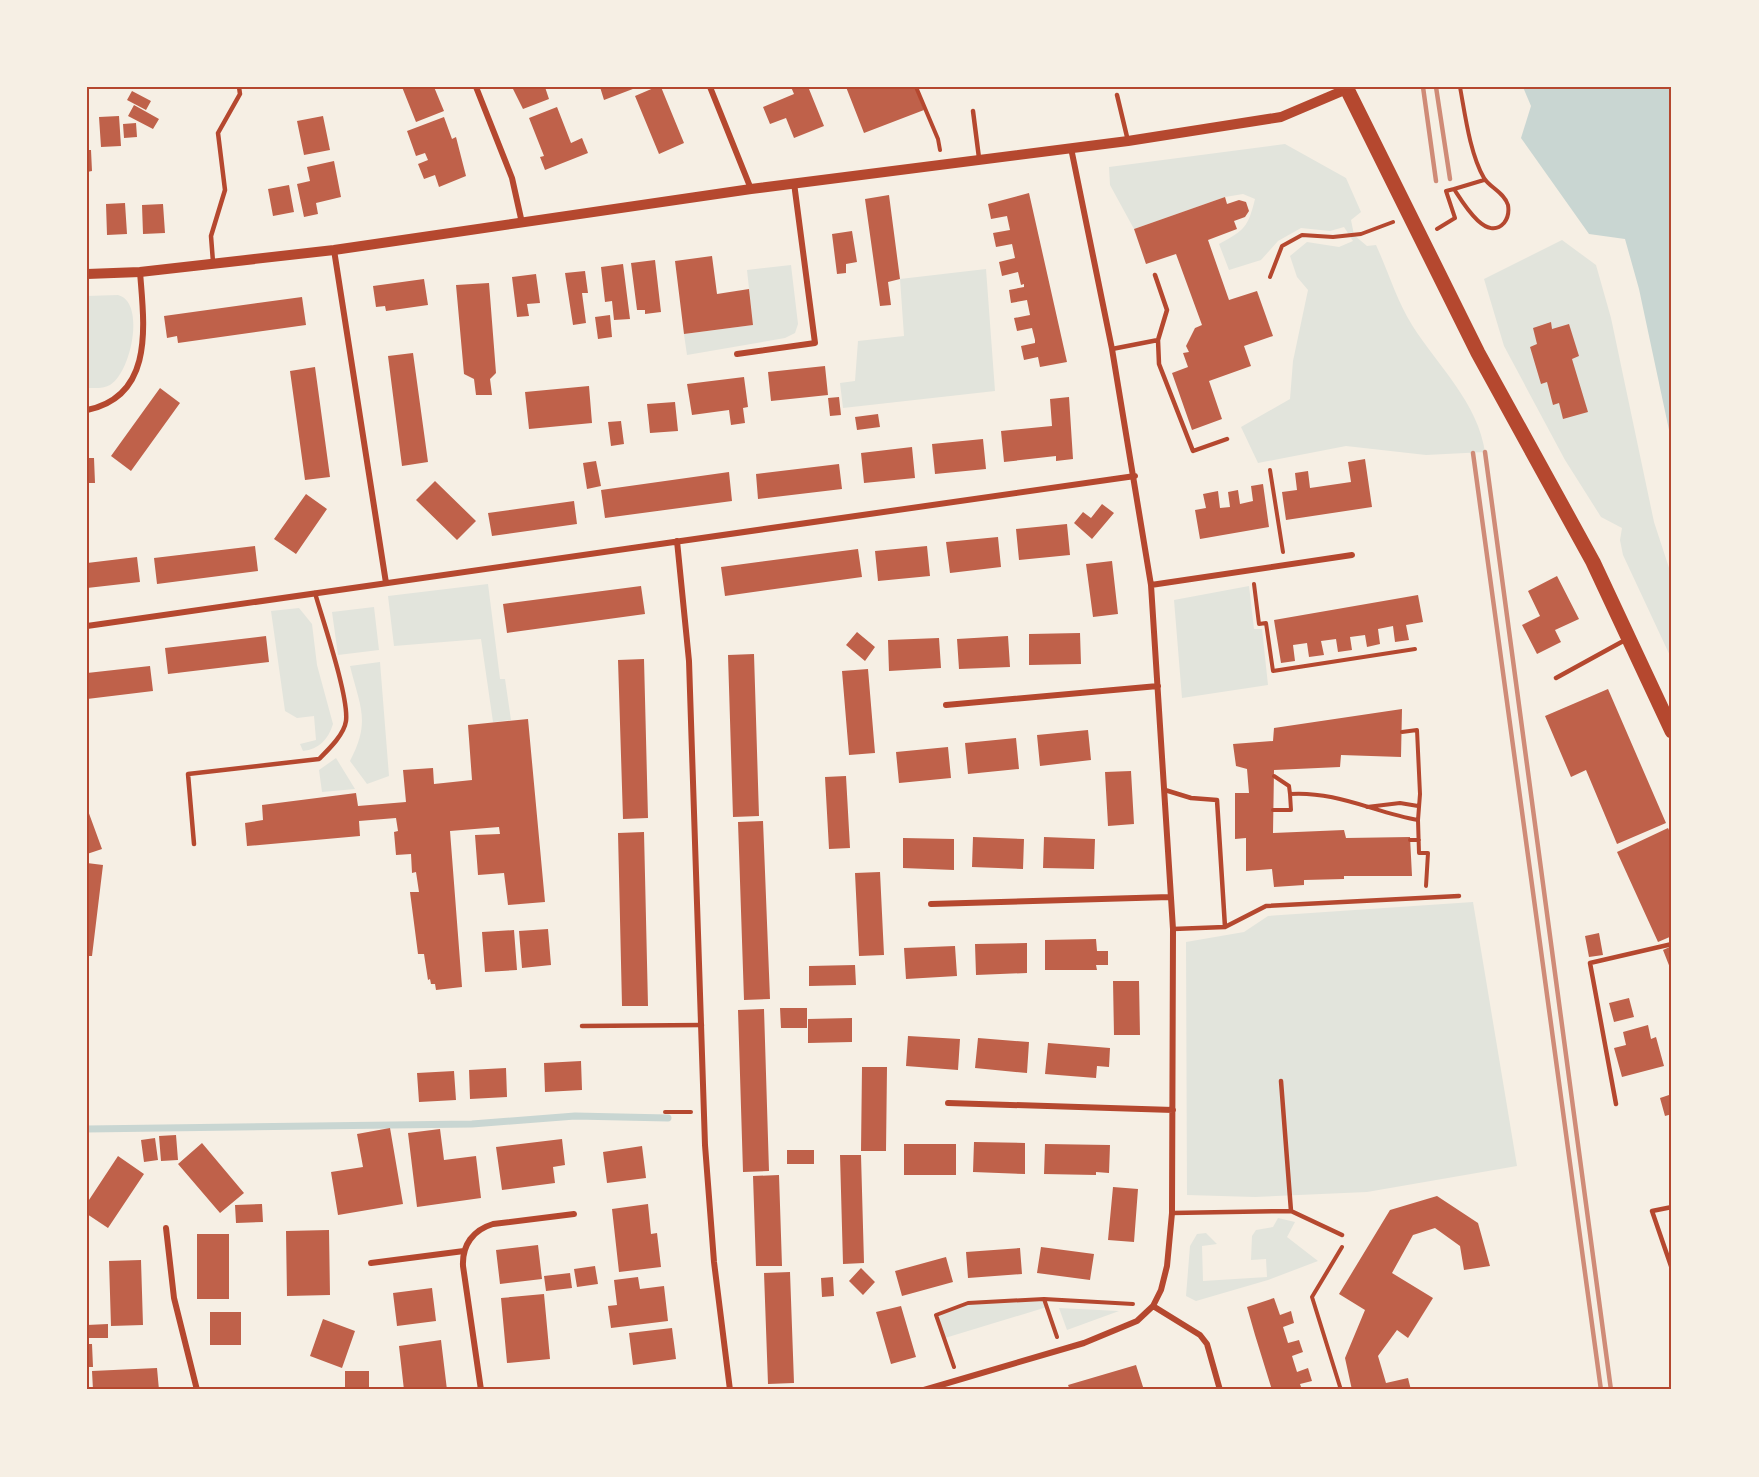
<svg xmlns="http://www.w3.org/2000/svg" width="1759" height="1477" font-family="'PT Sans Narrow',sans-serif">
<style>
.green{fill:#e2e4dc}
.water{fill:#c9d6d2}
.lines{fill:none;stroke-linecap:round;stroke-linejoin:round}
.stream{stroke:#c9d6d2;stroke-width:7}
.building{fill:#bf614a}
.path{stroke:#b5482f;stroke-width:4}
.service{stroke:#b5482f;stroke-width:4.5}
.minor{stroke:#b5482f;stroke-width:6}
.tertiary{stroke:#b5482f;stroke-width:10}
.primary{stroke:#b5482f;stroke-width:15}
.rail{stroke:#cf8b77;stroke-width:4.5}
.neatline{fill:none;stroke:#b5482f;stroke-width:2}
</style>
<rect width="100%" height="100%" fill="#f6efe4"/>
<path class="green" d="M1285 144 1346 178 1361 212 1351 220 1354 235 1367 246 1376 245C1388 271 1397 301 1412 325 1438 366 1478 403 1485 452L1426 455 1346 446 1258 463 1241 427 1290 399 1293 361 1308 290 1297 277 1290 256 1307 242 1339 247 1353 241 1344 227 1330 231 1301 228 1278 241 1261 260 1229 270 1219 244C1245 230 1248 227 1255 199L1243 194 1225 197 1134 229 1110 185 1109 167Z
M1562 240 1596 265 1611 318 1654 522 1672 577V660L1623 555 1620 540 1622 528 1601 517 1565 460 1504 346 1484 279Z
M791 265 798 324 795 333 785 338 687 355 684 334 753 325 747 270Z
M986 269 995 391 843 408 840 383 855 381 858 341 904 336 900 279Z
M118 295C146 302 131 373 110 385 103 389 95 388 87 388V296Z
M488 584 500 679H505L511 720 493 722 481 639 394 646 388 596Z
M1249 586 1254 629H1262L1268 685 1182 698 1174 600Z
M374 607 379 650 338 655 332 612Z
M299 608 312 624 317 665 333 724C328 740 319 749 303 751L300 744 316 740 314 716 297 718 285 711 271 611Z
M380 662 389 776 367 784 350 761C371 721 360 707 350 666Z
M336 758 355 789 322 792 319 770Z
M1473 902 1517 1166 1367 1192 1255 1197 1187 1195 1186 942 1244 932 1268 916Z
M1278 1218 1295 1222 1287 1237 1318 1261 1268 1280 1196 1301 1186 1296 1190 1246 1197 1234 1206 1233 1217 1244 1202 1246 1203 1281 1267 1277 1266 1259 1251 1260 1252 1236 1256 1230 1273 1227Z
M1044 1299 1047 1307 945 1338 936 1315 968 1303Z
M1059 1308 1119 1311 1067 1330Z"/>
<path class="water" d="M1523 87H1672V444L1639 289 1625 239 1589 234 1521 138 1531 106Z"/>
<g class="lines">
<path class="stream" d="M87 1129 472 1124 575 1116 668 1118"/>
</g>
<path class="building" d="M402 87H434L444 111 416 122Z
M512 87H545L549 99 523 109Z
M600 87H638L604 100Z
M656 87H661L684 143 659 154 635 96Z
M791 87H813L809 89 824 126 794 138 786 118 770 124 763 107 794 94Z
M846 87H915L924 110 864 133Z
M132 91 151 101 146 110 127 100Z
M134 105 159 119 153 129 128 116Z
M557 107 571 143 582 138 588 153 545 170 540 157 544 156 529 118Z
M119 116 121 146 101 147 99 117Z
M323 116 330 150 304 155 297 121Z
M444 117 452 139 456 137 466 176 439 187 435 175 424 179 418 164 428 160 425 153 416 156 407 131Z
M136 123 137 137 124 138 123 124Z
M87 150H91L92 171 87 172Z
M334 161 341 197 316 203 318 214 304 217 297 184 310 181 307 167Z
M289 185 294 212 273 216 268 189Z
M1029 193 1067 362 1040 367 1038 357 1024 360 1021 346 1035 343V340L1032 328 1017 331 1014 318 1030 315 1027 300 1011 303 1009 290 1024 287V284L1021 285 1018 272 1002 276 999 262 1015 258 1012 244 996 247 993 233 1010 230 1007 216 991 219 988 204Z
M889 195 900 279 888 282 891 305 880 306 865 199Z
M1225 197 1227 204 1239 200 1246 202 1249 211 1245 217 1234 221 1237 229 1208 240 1229 300 1257 291 1273 336 1244 346 1251 366 1209 381 1222 419 1192 430 1172 373 1188 367 1183 353 1189 352 1186 346 1195 328 1202 325 1176 254 1146 264 1134 229Z
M125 203 127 234 107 235 106 204Z
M163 204 165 233 143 234 142 205Z
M852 231 857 262 846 264V273L837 274 832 234Z
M712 256 717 294 749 289 753 325 684 334 675 261Z
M655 260 661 312 645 314V310H637L631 263Z
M623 264 630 319 614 320 612 301 605 302 601 267Z
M585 271 588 293H582L586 323 573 325 565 273Z
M536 274 540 303 527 304 529 316 517 317 512 277Z
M424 279 428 305 386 311 385 306 376 307 373 286Z
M489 283 496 373 490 379 492 395H476L474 379 464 374 456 285Z
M302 297 306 325 178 343 177 336 167 338 164 316Z
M610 315 612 337 598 339 595 317Z
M1551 322 1552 329 1569 324 1579 356 1572 359 1588 412 1563 419 1559 403 1553 405 1547 382 1541 384 1530 347 1537 344 1533 328Z
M413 353 428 462 402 466 388 356Z
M825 366 828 395 771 401 768 372Z
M315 367 330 477 305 480 290 371Z
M744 377 748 407 743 408 745 423 731 425 729 410 692 415 687 384Z
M589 386 592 423 529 429 525 392Z
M160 388 180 403 131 471 111 456Z
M839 397 841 415 830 416 828 398Z
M1069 397 1073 459 1056 461V456L1004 462 1001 431 1052 426 1050 399Z
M675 402 678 431 650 433 647 404Z
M878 414 880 427 857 430 855 417Z
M621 421 624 444 611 446 608 422Z
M983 439 986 469 935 474 932 444Z
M912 447 915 478 864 483 861 453Z
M87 458H94L95 483H87Z
M1365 459 1372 507 1286 520 1282 492 1297 490 1295 473 1308 471 1310 488 1351 482 1348 462Z
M596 461 601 486 587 489 583 463Z
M839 464 842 489 758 499 756 474Z
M729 472 732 501 605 518 601 490Z
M435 481 476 521 457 540 416 500Z
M1263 484 1269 527 1200 539 1195 510 1206 508 1203 494 1218 491 1220 508 1230 507 1228 492 1238 490 1240 504 1253 501 1251 486Z
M306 494 327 509 296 554 274 539Z
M574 501 577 524 492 536 488 513Z
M1102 504 1114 513 1092 539 1074 523 1083 512 1091 518Z
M1067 524 1070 555 1019 560 1016 529Z
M998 537 1001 567 950 573 946 542Z
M255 546 258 571 157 584 154 558Z
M927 546 930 576 878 581 875 551Z
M858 549 862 577 725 596 721 567Z
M137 557 140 582 87 588V563Z
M1112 561 1118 614 1093 617 1086 564Z
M1557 576 1579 619 1555 630 1561 642 1537 654 1522 625 1540 616 1528 591Z
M641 586 645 614 507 633 503 604Z
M1418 595 1423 622 1406 625 1409 640 1395 642 1393 626 1378 629 1380 644 1367 647 1365 635 1350 637 1352 650 1338 652 1336 639 1321 641 1324 655 1309 657 1307 643 1293 645 1295 661 1281 663 1274 620Z
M857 632 875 647 865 661 846 645Z
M1080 633 1081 664 1029 665V634Z
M266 636 269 662 168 674 165 648Z
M1008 636 1010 667 959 669 957 639Z
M939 638 941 668 889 671 888 640Z
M754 654 759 816 733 817 728 655Z
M644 659 648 818 623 819 618 660Z
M150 666 153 691 87 699V673Z
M868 669 875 753 849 755 842 671Z
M1608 689 1666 823 1617 844 1586 770 1571 777 1545 716Z
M1402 709 1401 757 1341 755 1340 767 1274 770 1273 833 1344 830 1346 838 1410 837 1412 876H1344V879L1304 880V885L1274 887 1272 869 1246 871V838L1235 839V793H1249L1247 769 1236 766 1233 744 1273 741 1274 728Z
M528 719 545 902 508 905 504 873 478 875 475 835 500 834 499 827 450 831 462 987 436 990 435 984H431L430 979 428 980 424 954H418L410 892H419L416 872 412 873 411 854 396 855 394 832 398 831 396 818 359 821 360 836 247 846 245 823 263 820 262 805 356 793 358 806 406 802 403 770 433 768 434 784 472 780 468 725Z
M1088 730 1091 760 1040 766 1037 735Z
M1016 738 1019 769 968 774 965 743Z
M948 747 951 778 899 783 896 752Z
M1131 771 1134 824 1108 826 1105 772Z
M846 776 850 848 829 849 825 777Z
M87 808 102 849 87 854Z
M763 821 770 999 744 1000 738 822Z
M1668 828 1672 836V936L1658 942 1617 852Z
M644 832 648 1006H622L618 833Z
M973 837 1024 839 1023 869 972 867Z
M1044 837 1095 839 1094 869 1043 868Z
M903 838 954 839V870L903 868Z
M87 863 103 865 92 956H87Z
M880 872 884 955 859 956 855 873Z
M548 929 551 965 522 968 519 931Z
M514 930 517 970 485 972 482 932Z
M1599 933 1603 955 1589 957 1585 936Z
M1096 939 1097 951H1108V965H1096L1097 970H1045V940Z
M1027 943V973L976 975 975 944Z
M955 946 957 976 906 979 904 948Z
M1672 946V973L1663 950Z
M855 965 856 985 809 986V966Z
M1113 981H1139L1140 1035H1114Z
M1629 998 1634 1017 1614 1022 1609 1003Z
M780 1008H807V1028H781Z
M764 1009 769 1171 743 1172 738 1010Z
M852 1018V1042L808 1043V1019Z
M1648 1025 1651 1039 1656 1037 1664 1066 1622 1077 1614 1048 1626 1045 1623 1032Z
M908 1036 960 1039 958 1070 906 1066Z
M978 1038 1029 1042 1027 1073 975 1068Z
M1048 1043 1110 1048 1109 1067 1097 1066 1096 1078 1045 1074Z
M581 1061 582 1090 545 1092 544 1063Z
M862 1067H887L886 1151H861Z
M506 1068 507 1097 470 1099 469 1070Z
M454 1071 456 1100 419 1102 417 1073Z
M1672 1094V1114L1665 1116 1660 1098Z
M390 1128 403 1204 338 1215 331 1172 363 1167 357 1134Z
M440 1129 444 1160 476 1156 481 1198 417 1207 408 1133Z
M176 1135 178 1160 161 1161 159 1136Z
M155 1138 158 1160 144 1162 141 1140Z
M562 1139 565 1165 553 1167 555 1183 502 1190 496 1147Z
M974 1142 1025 1143V1174L973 1172Z
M202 1143 244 1193 220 1213 178 1164Z
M904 1144H956V1175H904Z
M1045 1144 1110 1145 1109 1173 1096 1172V1175L1044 1174Z
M642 1146 646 1178 607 1183 603 1152Z
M787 1150H814V1164H787Z
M840 1155H861L864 1263 843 1264Z
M118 1156 144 1174 108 1228 87 1214V1203Z
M779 1175 782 1266H756L753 1176Z
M1113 1187 1138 1189 1134 1242 1108 1240Z
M1437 1196 1478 1223 1490 1266 1464 1270 1460 1246 1435 1228 1413 1235 1392 1273 1433 1298 1408 1338 1397 1330 1378 1356 1386 1383 1408 1378 1411 1390H1352L1345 1358 1365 1310 1339 1294 1390 1210Z
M262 1204 263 1222 236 1223 235 1205Z
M648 1204 651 1234 657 1233 661 1267 619 1272 612 1209Z
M329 1230 330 1295 287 1296 286 1231Z
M197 1234H229V1299H197Z
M538 1245 542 1279 500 1284 496 1250Z
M1041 1247 1094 1254 1090 1280 1037 1273Z
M1020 1248 1022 1274 968 1278 966 1252Z
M946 1257 953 1282 902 1296 895 1271Z
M141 1260 143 1325 111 1326 109 1261Z
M595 1266 598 1284 577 1287 574 1269Z
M861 1268 875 1282 863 1295 849 1281Z
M790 1272 794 1383 768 1384 764 1273Z
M570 1273 572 1288 546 1291 544 1276Z
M638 1277 640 1289 664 1286 668 1321 611 1328 608 1306 617 1305 614 1280Z
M833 1277 834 1296 822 1297 821 1278Z
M432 1288 436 1321 397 1326 393 1293Z
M544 1294 550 1359 507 1363 501 1298Z
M1274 1298 1280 1315 1291 1311 1294 1323 1283 1327 1288 1343 1299 1340 1303 1352 1292 1356 1297 1372 1308 1368 1312 1381 1300 1384 1302 1390H1272L1255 1335 1247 1307Z
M901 1306 916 1357 891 1364 876 1312Z
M210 1312H241V1345H210Z
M323 1319 355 1331 342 1368 310 1356Z
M108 1324V1338H87V1325Z
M672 1328 676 1359 633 1365 629 1333Z
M441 1340 447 1390H404L399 1346Z
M87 1344H92L93 1367H87Z
M1136 1365 1144 1390H1070L1068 1385Z
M157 1368 159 1390H93L92 1371Z
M345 1371H369V1390H345Z"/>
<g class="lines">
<path class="path" d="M916 87 938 139 940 150
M1454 189 1484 180
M1437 229 1455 218 1446 191 1454 189C1462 201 1486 243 1504 223 1508 218 1509 211 1508 205 1504 192 1489 187 1484 178 1470 154 1465 114 1460 87
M1270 277 1282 246 1302 235 1333 237 1361 234 1393 222
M1270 470 1283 552
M1254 584 1259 624 1266 623 1273 671 1415 649
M1402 732 1417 730 1420 794 1418 820
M1274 776 1289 786 1290 794
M1367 807 1400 803 1418 806
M1273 810H1291L1290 794C1336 791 1374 812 1418 820L1419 853H1428L1426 886
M1410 840H1419
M665 1112H691
M1044 1299 1133 1304
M954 1367 936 1315 968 1303 1044 1299 1057 1337
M1341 1390 1312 1297 1342 1247"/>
<path class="service" d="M1117 95 1128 141
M973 111 979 158
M213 262 211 236 225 190 218 133 240 94 239 87
M1155 275 1167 310 1158 340 1159 364 1193 451 1227 439
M1112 349 1158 340
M1556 678 1627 639
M1165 790 1191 798 1217 800 1225 927
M194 844 188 774 319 759C328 750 344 735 346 721 349 697 323 621 315 593
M1173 929 1225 927 1266 906 1459 896
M582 1026 702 1025
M1281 1081 1291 1211
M1616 1104 1590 963 1672 944
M1672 1207 1652 1211 1672 1269
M1172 1213 1291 1211 1342 1235"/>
<path class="minor" d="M476 87 512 178 522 223
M710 87 751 189
M334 250 386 583
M737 354 815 343 794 183
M87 410C155 396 144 324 140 272
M677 541 689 661 705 1145 714 1262 730 1390
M1151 585 1352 555
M87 626 1135 476
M946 705 1158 686
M931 904 1170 897
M948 1103 1173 1110
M166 1228 174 1298 197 1390
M371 1263 464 1251
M1153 1306 1200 1335 1207 1344 1220 1390
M481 1390 463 1266C462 1245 473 1230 493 1224L574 1214
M924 1390 1084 1343 1137 1321 1153 1306 1161 1290 1167 1266 1172 1213 1173 929 1151 585 1112 349 1071 148"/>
<path class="tertiary" d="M87 274 140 272 334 250 751 189 1128 141 1281 117 1347 89"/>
<path class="primary" d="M1346 87 1478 353 1593 562 1672 731"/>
<path class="rail" d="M1423 87 1436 181
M1436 87 1450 179
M1485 452 1611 1390
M1473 453 1601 1390"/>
</g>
<rect width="1759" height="1477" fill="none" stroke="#f6efe4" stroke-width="177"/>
<rect x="88" y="88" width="1582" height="1300" class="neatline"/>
</svg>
